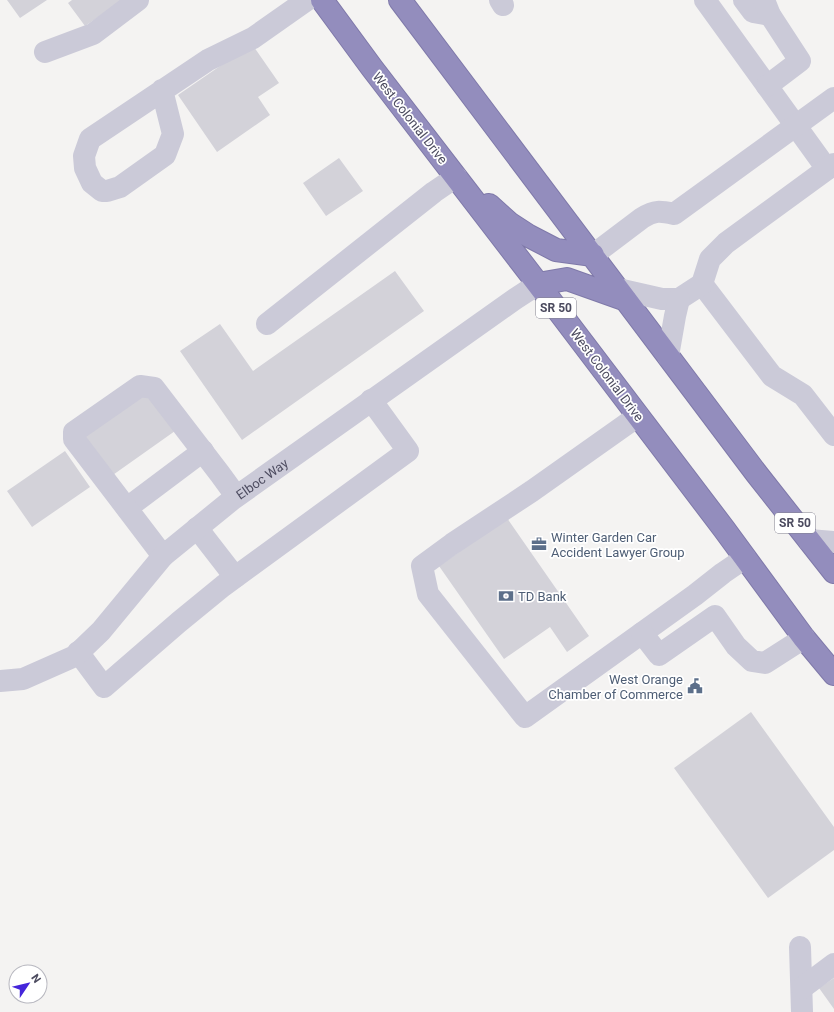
<svg xmlns="http://www.w3.org/2000/svg" width="834" height="1012" font-family="Roboto,sans-serif">
<style>
.building{fill:#d3d2d9}
.lines{fill:none;stroke-linecap:round;stroke-linejoin:round}
.highway-casing{stroke:#7f79a9;stroke-width:24}
.minor{stroke:#cbcad8;stroke-width:22}
.highway{stroke:#938dbd;stroke-width:22}
.labels{text-anchor:middle;dominant-baseline:central;stroke-width:3.5;stroke-linejoin:round;paint-order:stroke}
.shield{fill:#fff;stroke:#82818f;stroke-width:1}
.shield-label{font-size:12px;font-weight:bold;fill:#4c4b5f}
.street-label{font-size:13px;fill:#4c4b5f;stroke:#fff}
.service-label{font-size:13px;fill:#4e5e75;stroke:#fff;text-anchor:start}
</style>
<rect width="100%" height="100%" fill="#f4f3f2"/>
<path class="building" d="M7 0H47L20 18Z
M72 0H123L85 26 68 3Z
M252 44 279 83 258 97 270 115 217 152 178 95Z
M339 158 363 191 326 216 303 183Z
M395 271 424 311 242 440 180 351 220 324 253 371Z
M146 389 175 431 110 477 80 435Z
M65 451 90 487 32 527 7 491Z
M507 518 589 636 567 652 550 627 504 659 439 566Z
M751 712 834 827V850L768 898 674 768Z
M834 978V1009L819 988Z"/>
<g class="lines">
<g class="highway-casing">
<path id="highway" d="M322 0 372 68 538 284 724 529 804 638 834 674
M400 0 756 473 834 572
M489 205 509 223 529 236 556 250 593 255
M538 284 567 279 626 300"/>
</g>
<g class="minor">
<path d="M500 0 503 5"/>
<path d="M705 0 827 169"/>
<path d="M744 0 753 12 770 15"/>
<path d="M764 0 770 15 800 61 767 86"/>
<path d="M45 52 93 34 138 0"/>
<path d="M162 90 173 134 165 155 120 187 107 191H102L92 183 85 168 84 156 90 139 208 60 253 38 307 0"/>
<path d="M593 255 642 218C655 210 660 211 674 214L834 98"/>
<path d="M702 284 772 376 803 395 834 435"/>
<path d="M618 289 662 299H679L702 284 710 259 726 243 834 164"/>
<path d="M267 324 434 192 456 177"/>
<path d="M668 356 675 316 679 299"/>
<path d="M638 416 532 491 452 544 422 566 428 594 525 717 695 595 723 573 745 558"/>
<path d="M127 508 203 451"/>
<path d="M197 528 235 577"/>
<path d="M809 540 834 542"/>
<path d="M163 556 74 439V432L140 386 154 388 220 474 236 496"/>
<path d="M642 633 659 655 715 616 736 646 752 661 765 663 804 638"/>
<path d="M78 652 104 687 179 622 223 586 408 451 371 400"/>
<path id="s1" d="M0 681 23 679 75 656 101 631 163 556 233 499 515 299 538 284"/>
<path d="M800 947 802 1012"/>
<path d="M802 988 834 964"/>
</g>
<use href="#highway" class="highway"/>
</g>
<defs>
<g id="office-bare" transform="scale(1.2)"><path d="M-6-3h4V-5.5h4V-3h4V5H-6ZM-1-4.5V-3h2v-1.5ZM-6 0V1H6V0Z" fill="#5c6f8a" stroke="#fff" stroke-width="2.5" paint-order="stroke"/></g>
<g id="bank-bare" transform="scale(1.2)"><path d="M-6-4H6V4H-6ZM0-2.3a2.3 2.3 0 1 0 0 4.6a2.3 2.3 0 1 0 0-4.6Z" fill="#5c6f8a" stroke="#fff" stroke-width="2.5" paint-order="stroke"/></g>
<g id="civic-bare" transform="scale(1.2)"><path d="M-.6-6.5H3V-4.5H.6V-3L4-1V1h2V6H-6V1h2V-1L-.6-3ZM-1.2 2.5V6h2.4V2.5Z" fill="#5c6f8a" stroke="#fff" stroke-width="2.5" paint-order="stroke"/></g>
</defs>
<g fill-rule="evenodd">
<use href="#office-bare" x="539" y="544"/>
<use href="#bank-bare" x="506" y="596"/>
<use href="#civic-bare" x="695" y="686"/>
</g>
<g class="labels">
<g class="shield">
<rect x="536" y="298" width="40" height="20" rx="3"/>
<rect x="775" y="513" width="40" height="20" rx="3"/>
</g>
<g class="shield-label">
<text x="556" y="308">SR 50</text>
<text x="795" y="523">SR 50</text>
</g>
<g class="street-label">
<text transform="translate(410 118) rotate(52)">West Colonial Drive</text>
<text transform="translate(607 375) rotate(53)">West Colonial Drive</text>
<text stroke="none"><textPath href="#s1" startOffset="339">Elboc Way</textPath></text>
</g>
<g class="service-label">
<text x="551" y="537">Winter Garden Car<tspan x="551" dy="15">Accident Lawyer Group</tspan></text>
<text x="518" y="596">TD Bank</text>
<text x="683" y="679" text-anchor="end">West Orange<tspan x="683" dy="15">Chamber of Commerce</tspan></text>
</g>
</g>
<g transform="translate(28 984) rotate(55)"><circle r="19" fill="#ffffff" stroke="#b7b7bf"/>
<path d="M0-3L7 15L0 10L-7 15Z" fill="#4526da"/>
<text y="-6" font-size="11" font-weight="bold" text-anchor="middle" fill="#4c4b5f">N</text>
</g>
</svg>
